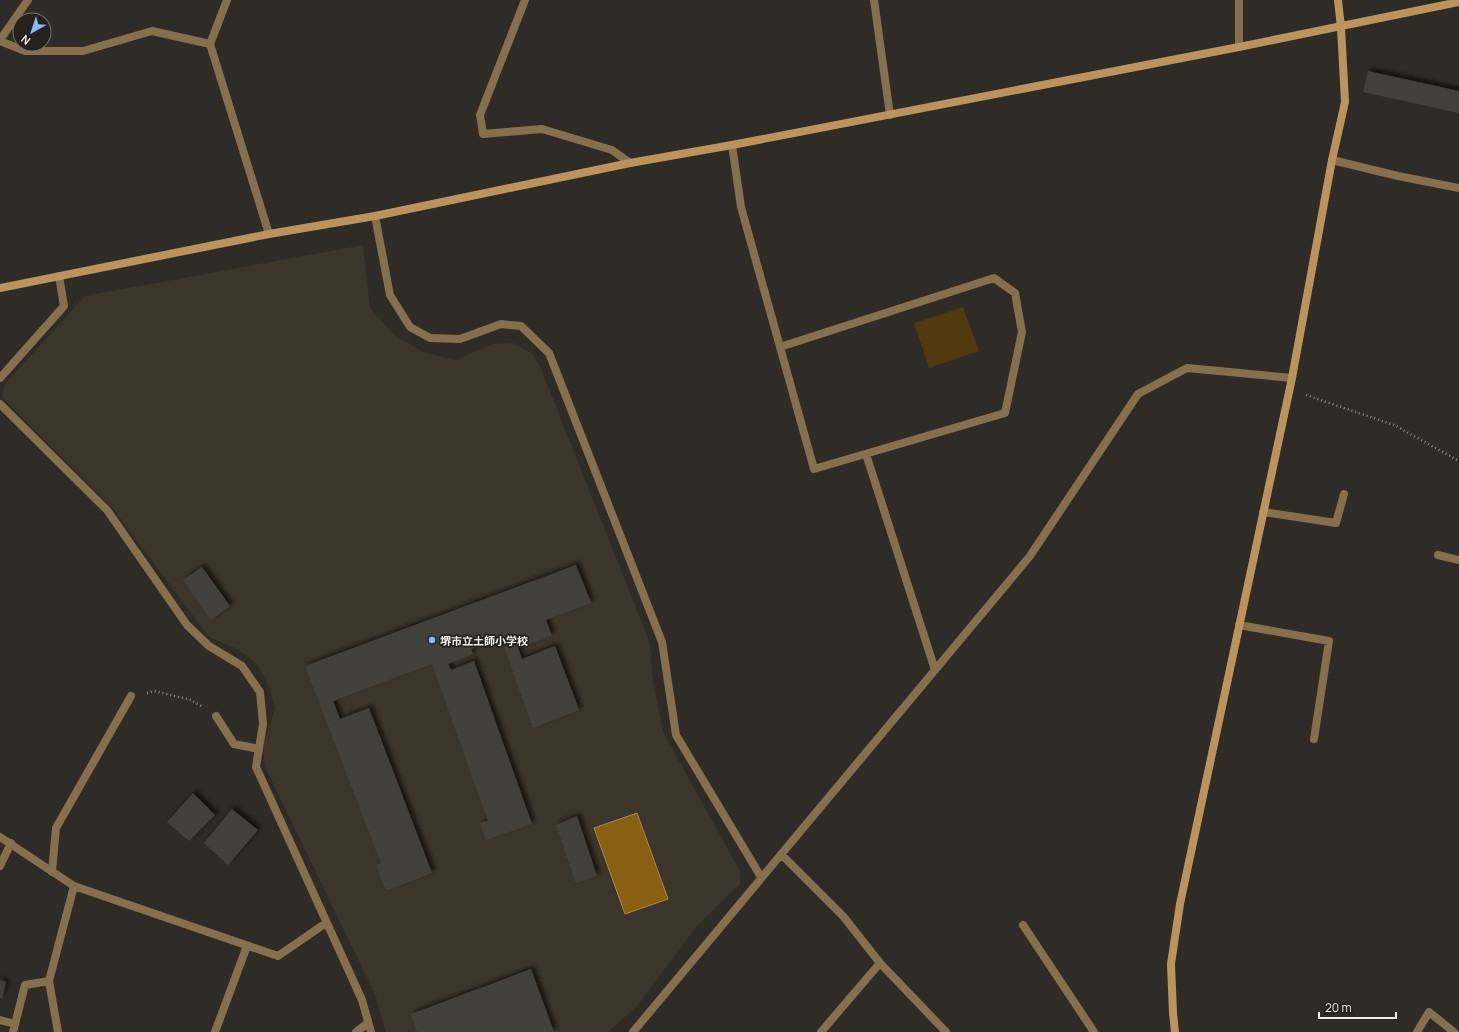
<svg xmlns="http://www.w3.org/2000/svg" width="1459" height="1032" font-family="Manrope,'Noto Sans JP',sans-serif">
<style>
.built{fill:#3c352b}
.green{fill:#513910}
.water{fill:#895f12;stroke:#a88a53}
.building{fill:#43403b;filter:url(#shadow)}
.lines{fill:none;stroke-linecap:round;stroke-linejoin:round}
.path{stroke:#94928e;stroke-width:2.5;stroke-dasharray:1 3;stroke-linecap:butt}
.lane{stroke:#866f4d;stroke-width:8}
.street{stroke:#866f4d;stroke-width:8}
.secondary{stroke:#ba945c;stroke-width:8}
.poi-dot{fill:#89bafc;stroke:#25221e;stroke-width:1.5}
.labels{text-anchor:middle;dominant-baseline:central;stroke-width:3.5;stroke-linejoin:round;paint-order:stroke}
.poi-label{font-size:11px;font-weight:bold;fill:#f0eeeb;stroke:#25221e;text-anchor:start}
</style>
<defs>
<filter id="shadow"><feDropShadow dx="3.5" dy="-3.5" stdDeviation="2" flood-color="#0009"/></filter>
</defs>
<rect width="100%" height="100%" fill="#2f2c27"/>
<path class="built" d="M363 245 370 308 393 334 423 352 456 360 492 344 513 343 533 354 542 371 650 643 653 681 663 732 740 871V884L697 926 637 1006 608 1032H386L375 994 265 767 263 746 275 709 270 689 258 665 239 650 209 637 111 506 2 397 4 385 85 296Z"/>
<path class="green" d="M963 307 979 351 929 368 914 323Z"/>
<path class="water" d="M637 813 668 899 625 914 594 828Z"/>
<path class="building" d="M1368 71 1459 91V113L1363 92Z
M576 565 591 603 546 620 552 636 518 648 522 659 555 646 579 710 533 728 501 638 471 649 473 654 448 664 451 670 474 661 532 824 486 840 480 823 488 821 432 664 333 701 340 719 369 708 432 873 386 891 376 865 381 863 305 666Z
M202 567 230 606 211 620 183 580Z
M193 793 215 815 189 841 167 822Z
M232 809 258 830 228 865 204 843Z
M577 816 597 876 576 883 556 825Z
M531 969 554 1032H417L411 1014Z
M0 980 6 982 2 998H0Z"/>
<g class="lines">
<path class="path" d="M1306 395 1394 425 1459 461
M147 693 154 691 191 700 203 707"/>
<path class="lane" d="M216 716 234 744 259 749
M52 872 56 828 131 696"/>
<path class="street" d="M227 0 210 44 269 234
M525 0 480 115 483 134 542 129 612 150 630 163
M874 0 890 115
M0 40 28 0
M0 41 25 51H83L152 31 210 44
M1239 47V0
M732 145 741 207 814 469 1005 413 1022 332 1015 293 994 278 780 347
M1332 160 1398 176 1459 188
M375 216 390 295 410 327 430 338 460 339 501 324 521 326 549 353 662 642 676 735 761 877
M0 378 64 306 59 276
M0 404 107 510 187 625 209 646 242 666 260 692 263 724 256 767 362 1000 371 1032
M866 454 935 670
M1263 512 1336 523 1344 494
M1438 555 1459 560
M1239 625 1329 641 1314 739
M0 837 74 886 278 956 326 923
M781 854 843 916 880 963 946 1032
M0 866 11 843
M1023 925 1094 1032
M0 1020 15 1024
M13 1032 25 985 49 981
M58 1032 49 981 74 886
M215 1032 247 946
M356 1032 368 1023
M633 1032 1030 556 1138 394 1187 368 1292 378
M821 1032 880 963
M1417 1032 1429 1012 1454 1032"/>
<path class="secondary" d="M0 288 269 234 375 216 630 163 732 145 1239 47 1459 2
M1175 1032 1173 1013 1171 964 1180 904 1292 378 1332 160 1345 102 1341 27 1338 0"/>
</g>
<circle class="poi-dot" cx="432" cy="640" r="4"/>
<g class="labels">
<g class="poi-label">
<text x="440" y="640">堺市立土師小学校</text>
</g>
</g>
<g transform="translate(32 32) rotate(219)"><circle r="19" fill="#25221e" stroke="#767470"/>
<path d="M0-3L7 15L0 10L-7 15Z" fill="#89bafc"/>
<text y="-6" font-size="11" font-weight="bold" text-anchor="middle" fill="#f0eeeb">N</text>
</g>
<path d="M1319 1012v6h77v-6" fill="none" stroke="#f0eeeb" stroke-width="2"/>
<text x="1325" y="1012" font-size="12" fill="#f0eeeb" stroke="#25221e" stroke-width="3" paint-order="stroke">20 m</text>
</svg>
